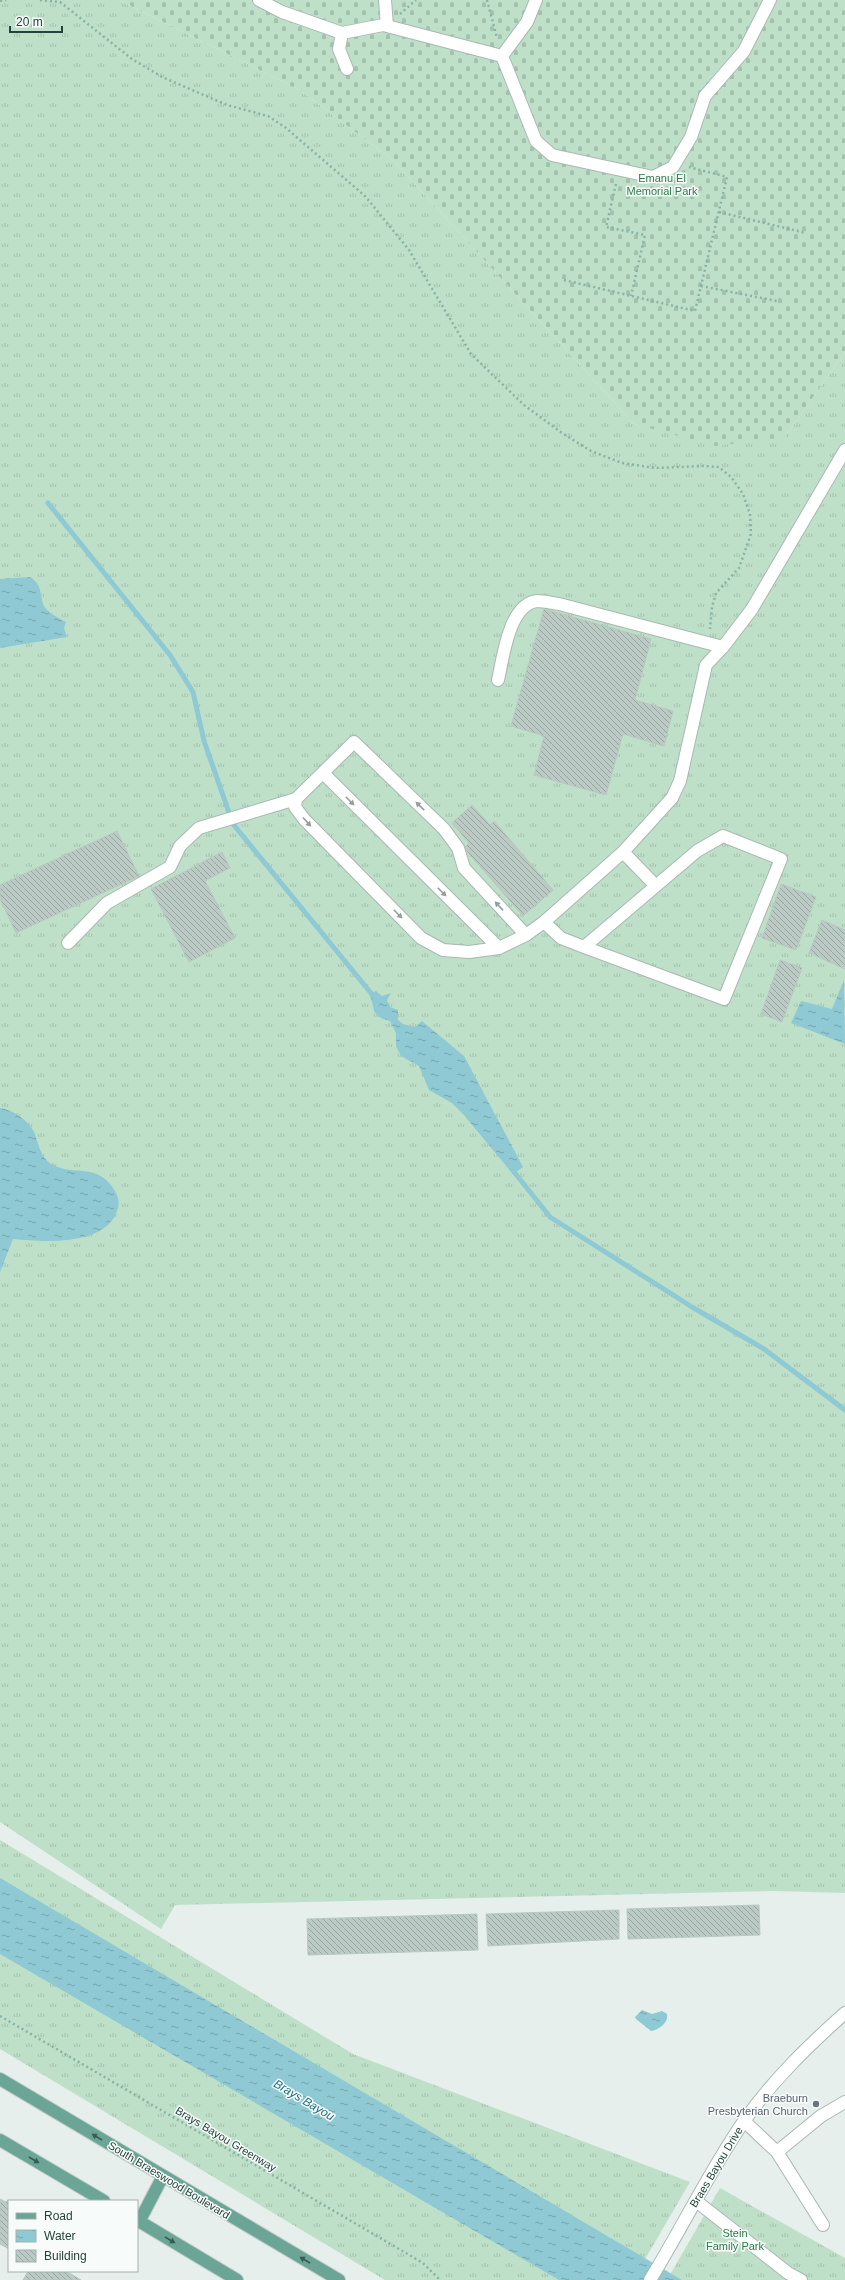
<svg xmlns="http://www.w3.org/2000/svg" width="845" height="2280" font-family="Helvetica,sans-serif">
<style>
.grass{fill:url(#grass-tufts)}
.cemetery{fill:url(#cemetery-stones)}
.water{fill:url(#water-ripples)}
.lines{fill:none;stroke-linecap:round;stroke-linejoin:round}
.stream{stroke:#8ec9d4;stroke-width:5}
.building{fill:url(#building-back-hatch);stroke:#b8c9c2}
.minor-casing{stroke:#a8b8b2;stroke-width:14}
.major-casing{stroke:#c2cac8;stroke-width:14}
.path{stroke:#86b3a5;stroke-width:2.5;stroke-dasharray:2 3;stroke-linecap:butt}
.minor{stroke:#fff;stroke-width:12}
.major{stroke:#6aa596;stroke-width:12}
.oneway{fill:#92a09c}
.oneway2{fill:#365b51}
.worship-dot{fill:#6b7280;stroke:#f7fbf9;stroke-width:1.5}
.labels{text-anchor:middle;dominant-baseline:central;stroke-width:3;stroke-linejoin:round;paint-order:stroke}
.park-label{font-size:11px;fill:#2d7a4b;stroke:#f7fbf9}
.worship-label{font-size:11px;fill:#5b616d;stroke:#f7fbf9;text-anchor:end}
.street-label{font-size:11px;fill:#24423a;stroke:#f7fbf9}
.water-label{font-size:12px;font-style:italic;fill:#1c6f80;stroke:#f7fbf9}
</style>
<defs>
<pattern id="grass-tufts" width="24" height="20" patternUnits="userSpaceOnUse"><rect width="24" height="20" fill="#bfe0c8"/><path d="M3 7l-1-3M5 7V3M7 7l1-3M15 17l-1-3M17 17v-4M19 17l1-3" fill="none" stroke="#a4c1ad"/></pattern>
<pattern id="cemetery-stones" width="16" height="16" patternUnits="userSpaceOnUse"><rect width="16" height="16" fill="#bfe0c8"/><path d="M2 7V4a2 2 0 0 1 4 0v3zM10 15v-3a2 2 0 0 1 4 0v3z" fill="#a4c1ad"/></pattern>
<pattern id="water-ripples" width="26" height="14" patternUnits="userSpaceOnUse"><rect width="26" height="14" fill="#8ec9d4"/><path d="M2 4q2-2 4 0t4 0M15 11q2-2 4 0t4 0" fill="none" stroke="#74a5ad"/></pattern>
<pattern id="building-back-hatch" width="6" height="6" patternUnits="userSpaceOnUse"><rect width="6" height="6" fill="#bbcac4"/><path d="M-1 5l2 2M0 0l6 6M5-1l2 2" fill="none" stroke="#98a6a0"/></pattern>
</defs>
<rect width="100%" height="100%" fill="#e6efeb"/>
<path class="grass" d="M0 0H119L300 90 394 161 634 424 785 437 845 352V1893L774 1891 175 1905 161 1929 0 1822Z
M0 1840 353 2054 690 2182 633 2280H385L0 2049Z
M720 2188 845 2258V2280H667Z"/>
<path class="cemetery" d="M119 0H845V352L785 437 715 446 634 424 394 161 300 90Z"/>
<path class="water" d="M30 577C43 586 39 592 43 604 46 612 59 618 66 622L64 628 67 637 0 648V579Z
M844 980 845 1044 791 1023 801 1001 832 1009Z
M376 991 382 996 391 993 387 1000 390 1007 398 1010V1020L403 1024 415 1027 422 1021 464 1056 523 1167 513 1174 463 1114 452 1103 429 1090 419 1066 401 1056 396 1046V1033L390 1021C369 1015 377 1011 369 994Z
M0 1108C12 1109 29 1121 34 1132 39 1144 40 1158 53 1165 74 1176 97 1163 113 1188 117 1194 120 1200 118 1208 108 1247 43 1242 13 1239L0 1272Z
M0 1878 682 2280H559L0 1954Z
M642 2010 652 2014 662 2011 667 2014C669 2023 658 2030 651 2031L636 2019 635 2017Z"/>
<g class="lines">
<path class="stream" d="M48 503 170 655 193 692 204 741 233 824 375 998
M511 1168 550 1217 692 1307 764 1349 845 1410"/>
</g>
<path class="building" d="M544 609 651 639 635 700 673 711 664 746 623 734 606 795 534 775 544 736 511 726Z
M472 805 490 825 494 821 553 890 523 916 464 848 469 843 452 823Z
M117 831 139 876 16 933 0 899V885Z
M222 852 230 868 205 881 235 938 189 962 151 889Z
M781 884 816 897 796 950 762 938Z
M822 920 845 930V969L809 953Z
M780 960 802 968 782 1022 761 1014Z
M759 1905 760 1935 628 1939 627 1909Z
M619 1910V1939L488 1946 486 1914Z
M477 1914 478 1950 308 1955 307 1919Z
M0 2199 6 2202 8 2200 9 2201V2249L0 2244Z
M28 2271H66L81 2280H23Z"/>
<g class="lines">
<g class="minor-casing">
<path id="minor" d="M259 0 282 12 342 33 383 25 502 56 536 141 552 155 653 177 673 167 691 137 705 96 744 51 770 0
M385 0 387 26
M342 33 339 49 347 69
M502 56 527 22 536 0
M498 680C503 658 509 604 537 601 544 601 552 603 559 604L723 647
M323 773 499 948
M723 836 781 859 724 999 584 947 697 851Z
M623 852 656 886
M544 922 561 938 584 947
M526 935 464 868 458 848 444 829 354 742 296 799 295 807 304 819 421 938 443 950 469 952 499 948 526 935 544 922 623 852 672 798 680 781 706 665 723 647 752 609 845 450
M68 943 107 903 170 867 180 846 199 828 296 799
M744 2121 777 2152 823 2225
M777 2152 821 2116 845 2102
M696 2201 788 2273 801 2280
M650 2280C682 2228 709 2172 744 2121 773 2080 808 2046 845 2013"/>
</g>
<g class="major-casing">
<path id="major" d="M0 2079 339 2280
M0 2140 104 2201
M137 2220 237 2280
M139 2222 163 2176"/>
</g>
<path class="path" d="M40 0 60 2 132 59 162 77 227 105 268 116 286 128 365 196 409 250 471 354 524 405 562 433 591 451 622 463 655 468 703 466 719 467 731 477 743 494 750 514 751 534 739 568 716 593 712 607 710 629
M487 0 497 38
M0 1 6 0
M400 14 416 0
M616 184 606 227 645 235 631 296
M719 212 806 233
M564 280 695 311 727 177 689 167
M701 286 777 301
M0 2016 423 2263 440 2280"/>
<use href="#minor" class="minor"/>
<use href="#major" class="major"/>
</g>
<defs><path id="oneway-solid" d="M-6-.8H1V-3.2L6.5 0L1 3.2V.8H-6Z"/></defs>
<g class="oneway">
<use href="#oneway-solid" transform="translate(350 801) rotate(45)"/>
<use href="#oneway-solid" transform="translate(420 806) rotate(-136)"/>
<use href="#oneway-solid" transform="translate(307 822) rotate(48)"/>
<use href="#oneway-solid" transform="translate(442 892) rotate(45)"/>
<use href="#oneway-solid" transform="translate(499 906) rotate(-133)"/>
<use href="#oneway-solid" transform="translate(398 914) rotate(45)"/>
</g>
<g class="oneway2">
<use href="#oneway-solid" transform="translate(97 2137) rotate(-149)"/>
<use href="#oneway-solid" transform="translate(34 2160) rotate(30)"/>
<use href="#oneway-solid" transform="translate(170 2240) rotate(31)"/>
<use href="#oneway-solid" transform="translate(305 2260) rotate(-149)"/>
</g>
<circle class="worship-dot" cx="816" cy="2104" r="4"/>
<g class="labels">
<g class="park-label">
<text x="662" y="178">Emanu El<tspan x="662" dy="13">Memorial Park</tspan></text>
<text x="735" y="2233">Stein<tspan x="735" dy="13">Family Park</tspan></text>
</g>
<g class="worship-label">
<text x="808" y="2098">Braeburn<tspan x="808" dy="13">Presbyterian Church</tspan></text>
</g>
<g class="street-label">
<text transform="translate(226 2139) rotate(31)">Brays Bayou Greenway</text>
<text transform="translate(716 2167) rotate(-59)">Braes Bayou Drive</text>
<text transform="translate(169 2180) rotate(31)">South Braeswood Boulevard</text>
</g>
<g class="water-label">
<text transform="translate(304 2100) rotate(31)">Brays Bayou</text>
</g>
</g>
<rect x="8" y="2200" width="130" height="72" fill="#f7fbf9" stroke="#a3b1ad"/>
<rect x="16" y="2213" width="20" height="6" fill="#6aa596" stroke="#a3b1ad"/>
<text x="44" y="2220" font-size="12" fill="#24423a">Road</text>
<rect x="16" y="2230" width="20" height="12" fill="url(#water-ripples)" stroke="#a3b1ad"/>
<text x="44" y="2240" font-size="12" fill="#24423a">Water</text>
<rect x="16" y="2250" width="20" height="12" fill="url(#building-back-hatch)" stroke="#a3b1ad"/>
<text x="44" y="2260" font-size="12" fill="#24423a">Building</text>
<path d="M10 26v6h52v-6" fill="none" stroke="#24423a" stroke-width="2"/>
<text x="16" y="26" font-size="12" fill="#24423a" stroke="#f7fbf9" stroke-width="3" paint-order="stroke">20 m</text>
</svg>
